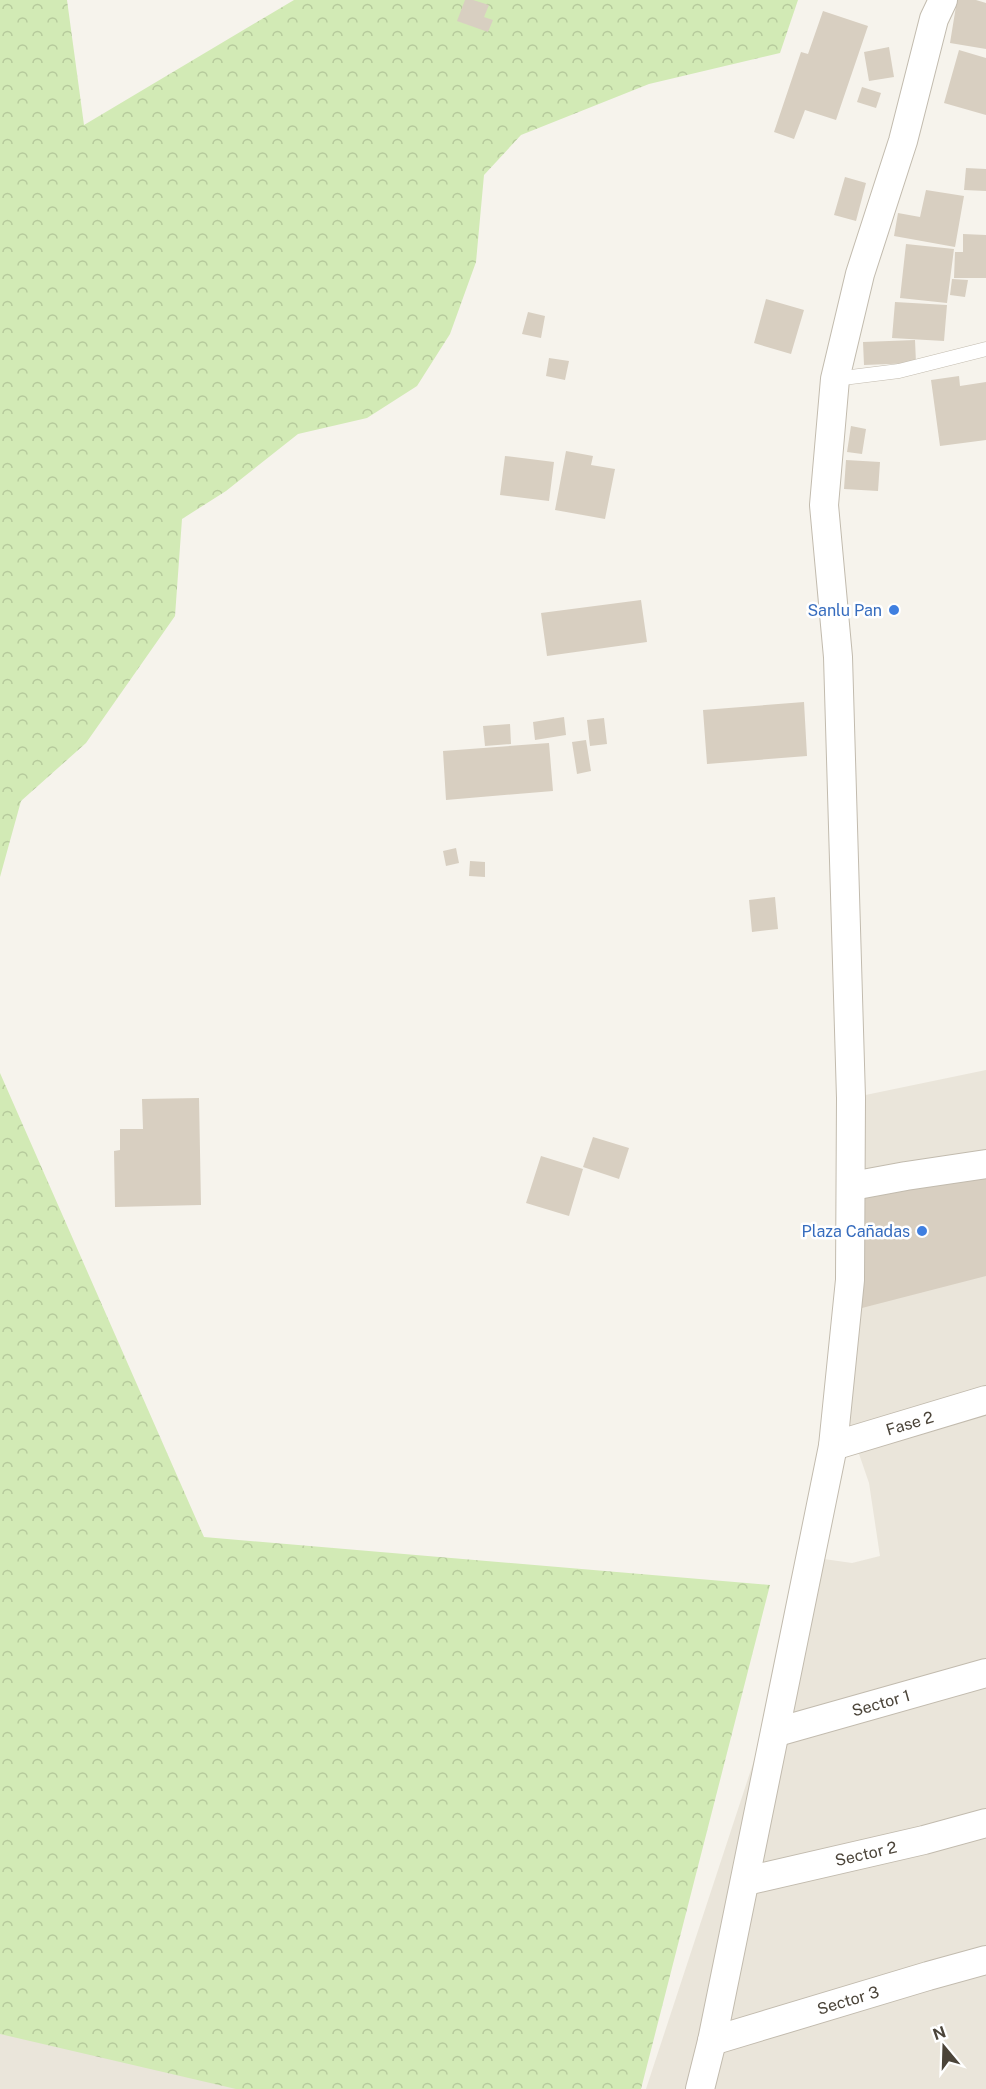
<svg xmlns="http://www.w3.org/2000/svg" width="986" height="2089" font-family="'Public Sans',sans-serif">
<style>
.residential{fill:#eae5da}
.forest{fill:url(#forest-crowns)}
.building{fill:#d8cfc1}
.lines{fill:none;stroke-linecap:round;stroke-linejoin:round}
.lane-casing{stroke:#c2bbae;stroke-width:15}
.street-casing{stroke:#c2bbae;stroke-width:30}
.lane{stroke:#fff;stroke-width:14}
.street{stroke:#fff;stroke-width:28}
.shop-dot{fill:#3f7fe0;stroke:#fff;stroke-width:2}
.labels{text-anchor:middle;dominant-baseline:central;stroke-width:5;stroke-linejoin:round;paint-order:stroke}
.shop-label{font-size:16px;fill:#366cbe;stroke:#fff;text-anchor:end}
.street-label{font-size:16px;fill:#4b4439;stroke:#fff}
</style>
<defs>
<pattern id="forest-crowns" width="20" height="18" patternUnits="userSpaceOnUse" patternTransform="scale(1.5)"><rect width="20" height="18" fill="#d2eab5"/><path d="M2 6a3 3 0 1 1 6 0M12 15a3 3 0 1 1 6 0" fill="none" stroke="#b6ca9c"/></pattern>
</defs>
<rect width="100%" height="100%" fill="#f6f3ec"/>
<path class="residential" d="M986 1070V2089H646L766 1724 810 1557 852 1563 880 1556 869 1483 847 1419 851 1098Z
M0 2028 277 2089H0Z"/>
<path class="forest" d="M0 0H67L84 125 294 0H798L780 53 649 84 521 135 484 175 476 262 450 334 417 386 367 418 298 434 226 491 182 519 175 616 86 743 21 801 0 877Z
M0 1073 204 1537 770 1585 641 2089H236L0 2034Z"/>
<path class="building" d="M465 0H473L489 5 484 17 493 20 488 32 457 21Z
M957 0H976L986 3V49L950 43Z
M823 11 868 26 836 120 805 110 794 139 774 132 801 52 808 54Z
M889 47 894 77 869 81 864 52Z
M959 50 986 58V115L944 103Z
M862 87 881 93 876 108 857 102Z
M966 168 986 169V191L964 190Z
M845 177 866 183 856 221 834 215Z
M926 190 964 196 955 247 894 236 898 213 920 217Z
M963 234 986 235V278H954L955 252H963Z
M906 244 954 249 947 303 900 298Z
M952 279 968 280 965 297 950 295Z
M766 299 804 310 791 354 754 343Z
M895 302 947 305 944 341 892 338Z
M528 312 545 316 541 338 522 334Z
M915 340 916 363 864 365 863 342Z
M549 358 569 361 565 380 546 376Z
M959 376 960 386 986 382V440L940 446 931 380Z
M851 426 866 429 862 454 847 452Z
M566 451 593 456 591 465 615 469 605 519 555 510Z
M505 456 554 462 549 501 500 495Z
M846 460 880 462 878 491 844 489Z
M641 600 647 642 547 656 541 613Z
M804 702 807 756 707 764 703 710Z
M564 717 566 735 535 740 533 722Z
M604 718 607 744 590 746 587 720Z
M510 724 511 744 485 746 483 726Z
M586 740 591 771 577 774 572 742Z
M549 743 553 791 446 800 443 751Z
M456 848 459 863 446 866 443 851Z
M470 861 485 862V877L469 876Z
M775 897 778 929 752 932 749 900Z
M199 1098 201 1205 115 1207 114 1151 120 1150V1129H143L142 1099Z
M593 1137 629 1148 619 1179 583 1167Z
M541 1156 583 1169 569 1216 526 1203Z
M986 1170V1276L858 1309V1185Z"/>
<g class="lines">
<g class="lane-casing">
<path id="lane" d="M835 379 899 371 986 349"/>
</g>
<g class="street-casing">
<g id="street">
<path d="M852 1186 906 1176 986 1164"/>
<path id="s1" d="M833 1446 986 1400"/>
<path id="s2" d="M777 1732 986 1673"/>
<path id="s3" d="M746 1881 924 1840 986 1823"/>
<path id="s4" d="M712 2041 928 1976 986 1960"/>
<path d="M700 2089 712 2041 833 1446 850 1280 851 1098 838 657 824 505 835 379 860 274 903 141 934 19 943 0"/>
</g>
</g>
<use href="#lane" class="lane"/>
<use href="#street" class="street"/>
</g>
<g class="shop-dot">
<circle cx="894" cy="610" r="6"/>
<circle cx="922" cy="1231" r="6"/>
</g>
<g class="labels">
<g class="shop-label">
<text x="882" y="610">Sanlu Pan</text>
<text x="910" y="1231">Plaza Cañadas</text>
</g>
<g class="street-label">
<text stroke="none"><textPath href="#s1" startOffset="80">Fase 2</textPath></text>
<text stroke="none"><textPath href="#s2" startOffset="108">Sector 1</textPath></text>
<text stroke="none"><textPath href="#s3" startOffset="123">Sector 2</textPath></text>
<text stroke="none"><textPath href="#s4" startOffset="142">Sector 3</textPath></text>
</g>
</g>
<g transform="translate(944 2047) rotate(341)" stroke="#ffffff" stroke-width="4.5" paint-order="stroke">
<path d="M0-4.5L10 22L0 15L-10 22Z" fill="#4b4439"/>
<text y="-9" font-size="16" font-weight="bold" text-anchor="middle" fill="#4b4439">N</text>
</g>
</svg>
